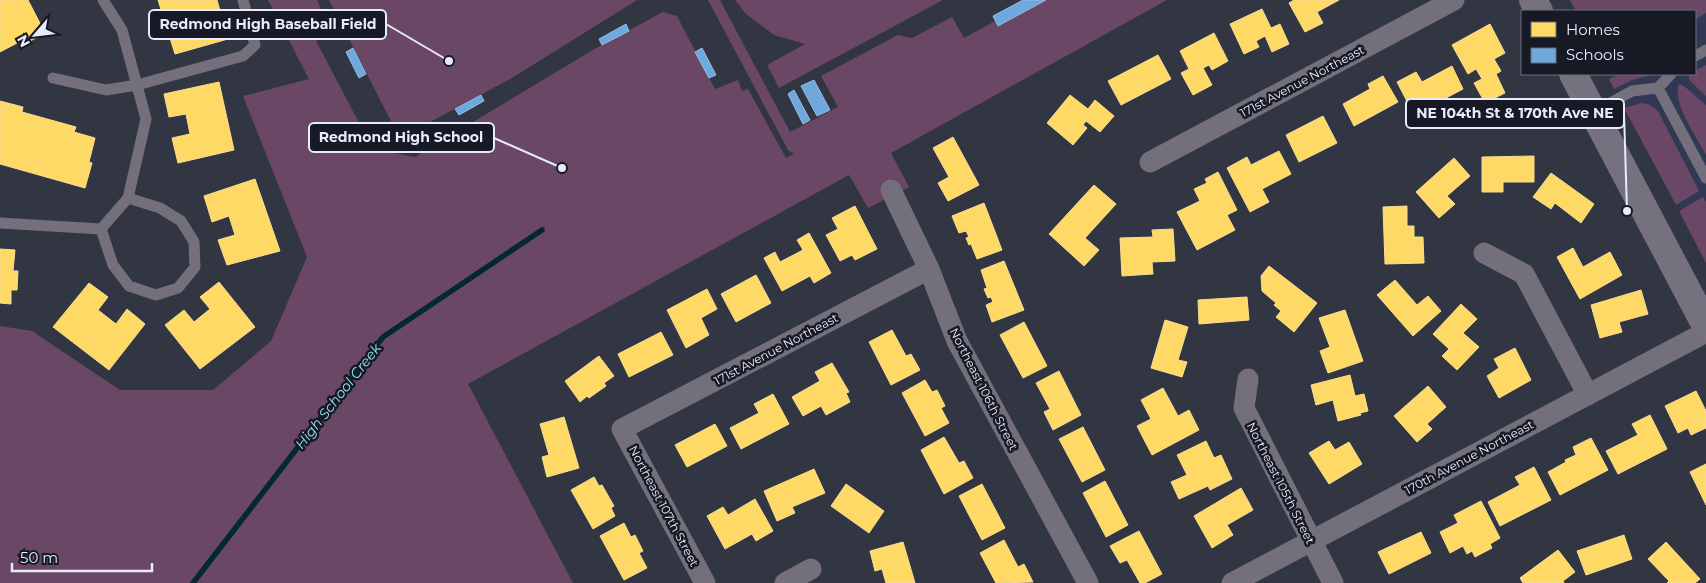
<svg xmlns="http://www.w3.org/2000/svg" width="1706" height="583" font-family="Montserrat,sans-serif">
<style>
.built{fill:#313854}
.green{fill:#6a4765}
.homes{fill:#ffd966;stroke:#f8de93}
.schools{fill:#6fa8dc;stroke:#93bce5}
.lines{fill:none;stroke-linecap:round;stroke-linejoin:round}
.stream{stroke:#042830;stroke-width:5.5}
.lane{stroke:#736f7b;stroke-width:11}
.street{stroke:#736f7b;stroke-width:21}
.secondary{stroke:#75717f;stroke-width:28}
.labels{text-anchor:middle;dominant-baseline:central;stroke-width:5;stroke-linejoin:round;paint-order:stroke}
.street-label{font-size:12px;fill:#e7ebfb;stroke:#171a25}
.water-label{font-size:14px;font-style:italic;fill:#90e8f7;stroke:#171a25}
.leader{fill:none;stroke:#e7ebfb;stroke-width:2}
.callout-dot{fill:#e7ebfb;stroke:#171a25;stroke-width:2}
.callout{fill:#171a25;stroke:#e7ebfb;stroke-width:2}
.callout-label{font-size:14px;text-anchor:middle;font-weight:bold;fill:#e7ebfb}
</style>
<rect width="100%" height="100%" fill="#323542"/>
<path class="built" d="M1706 13V256L1609 74H1695V20Z"/>
<path class="green" d="M268 0H317L332 34 316 41 373 149 415 157 591 51 663 12 677 16 715 89 738 80 742 91 748 89 786 158 794 154 788 150 708 0H720L790 132 838 107 821 76 898 35 912 38 952 17 964 38 995 21 998 26 1046 0H1167L891 153 909 187 868 208 849 175 468 384 573 583H0V326L32 331 120 390H213L271 341 307 257 243 96 309 79Z
M329 0H637L512 78 408 134 395 129Z
M735 0H943L779 88 767 65 805 44 774 35 746 14Z
M1570 0H1706V13L1695 20V11H1576Z
M1706 65V96L1689 80V74H1695V71Z
M1619 74H1654L1632 80 1614 89 1609 79Z
M1679 84 1684 86 1706 105V155C1698 139 1671 101 1679 84Z
M1642 103 1650 105 1658 111 1699 191 1676 205 1624 108Z
M1703 197 1706 202V263L1679 211Z"/>
<path class="homes" d="M0 0H28L45 33 21 46 19 42 0 52Z
M158 0H217L228 39 175 54Z
M1294 0H1339L1317 12 1323 23 1305 32 1289 3Z
M1262 9 1271 28 1280 24 1289 44 1272 52 1265 36 1256 41 1259 47 1244 54 1230 24Z
M1490 24 1505 53 1494 59 1501 71 1496 74 1505 93 1485 103 1474 83 1482 79 1476 69 1468 74 1452 45Z
M1214 33 1228 61 1212 70 1209 65 1203 68 1212 85 1193 95 1181 73 1189 69 1180 51Z
M1158 55 1171 79 1121 105 1108 81Z
M1452 66 1463 89 1414 115 1397 82 1416 72 1422 82Z
M1383 76 1398 102 1354 126 1343 104 1370 89 1368 84Z
M219 82 234 150 178 163 172 138 190 134 186 114 169 117 164 94Z
M1070 95 1088 109 1095 100 1114 116 1100 132 1086 121 1083 125 1087 128 1073 145 1047 123Z
M0 101 23 107 22 112 76 127 74 132 95 138 89 162 92 163 85 188 0 164Z
M1323 116 1337 143 1299 162 1286 135Z
M953 137 979 185 948 201 938 183 949 177 933 148Z
M1279 151 1291 174 1262 189 1269 202 1250 212 1227 168 1247 157 1251 165Z
M1534 156V182H1503V192H1482V157Z
M1454 158 1470 176 1447 196 1455 204 1439 218 1416 192Z
M1218 172 1237 210 1227 215 1235 230 1197 250 1177 212 1200 201 1194 189 1207 183 1205 179Z
M1551 173 1594 204 1581 223 1555 203 1551 209 1533 197Z
M255 179 280 251 227 265 218 240 235 235 229 216 212 222 204 196Z
M1094 185 1116 204 1085 238 1099 250 1084 266 1049 234Z
M984 203 1002 250 977 259 971 244 969 245 966 238 969 237 966 231 959 233 952 216Z
M855 206 877 249 855 260 852 255 840 261 826 235 838 229 832 218Z
M1407 206V226H1414V237H1423L1424 263 1385 264 1383 207Z
M1173 229 1175 261 1152 262 1153 274 1122 276 1120 238 1153 237 1152 230Z
M809 233 831 273 814 283 810 276 782 291 764 258 775 252 780 262 803 250 797 240Z
M1573 248 1583 267 1610 252 1622 275 1580 299 1557 257Z
M0 249 15 250 13 271H18L17 290H11V304L0 303Z
M1004 261 1024 310 992 322 986 305 993 302 991 297 988 298 984 289 987 288 981 270Z
M1269 266 1317 303 1294 332 1276 317 1281 311 1274 305 1276 303 1262 291 1261 276Z
M756 275 771 303 736 322 721 294Z
M1395 280 1417 305 1428 296 1441 311 1413 336 1377 295Z
M219 282 255 327 200 369 165 325 184 310 194 322 210 309 200 297Z
M89 283 108 297 98 310 116 324 127 309 145 324 109 370 53 327Z
M707 289 717 309 701 318 709 335 686 348 667 310Z
M1641 290 1648 314 1619 322 1622 332 1600 338 1591 305Z
M1247 297 1249 320 1199 324 1198 300Z
M1461 304 1477 319 1463 333 1479 347 1457 370 1442 356 1449 349 1433 334Z
M1345 310 1363 361 1328 373 1320 351 1330 347 1319 318Z
M1165 320 1188 327 1178 360 1187 362 1182 377 1151 368Z
M1024 322 1047 366 1023 378 1000 335Z
M892 330 906 356 911 354 920 370 891 385 869 342Z
M661 332 673 355 629 377 618 354Z
M1515 348 1531 380 1499 398 1487 376 1499 368 1494 359Z
M599 356 614 376 604 383 606 386 589 398 587 396 580 402 565 381Z
M832 363 849 392 846 393 850 402 826 415 821 406 803 416 792 397 820 381 815 372Z
M1059 371 1081 415 1053 430 1044 412 1050 409 1036 383Z
M1350 375 1355 396 1364 394 1368 411 1360 413 1361 415 1338 421 1333 400 1316 405 1311 385Z
M925 380 932 392 937 390 945 406 941 408 949 423 925 436 902 393Z
M1428 386 1446 407 1427 424 1432 429 1417 442 1394 416Z
M1163 388 1178 416 1189 410 1199 430 1152 455 1137 426 1151 419 1141 400Z
M1696 391 1706 411V428L1691 435 1688 428 1678 433 1665 406Z
M773 394 789 424 741 449 730 428 759 413 754 404Z
M1650 415 1667 449 1618 474 1606 451 1638 435 1632 424Z
M564 417 579 468 547 477 542 457 549 455 540 424Z
M715 424 727 446 687 467 675 445Z
M1083 427 1105 470 1082 482 1059 439Z
M944 437 959 463 964 461 973 478 944 494 921 450Z
M1591 438 1608 470 1560 495 1548 472 1566 462 1565 460 1576 455 1573 447Z
M1206 441 1214 458 1221 455 1232 479 1210 490 1208 486 1179 499 1171 482 1187 475 1177 455Z
M1329 441 1335 450 1349 442 1362 464 1329 484 1309 453Z
M1706 464V505L1690 472Z
M1534 467 1551 500 1500 526 1488 502 1520 485 1515 477Z
M814 469 825 493 792 507 795 513 777 521 764 491Z
M594 477 599 486 602 485 614 506 611 508 615 516 593 529 571 490Z
M1105 481 1128 525 1106 537 1083 493Z
M846 484 884 511 869 533 831 506Z
M982 484 1005 528 982 540 959 496Z
M1241 488 1253 510 1227 525 1233 535 1212 548 1194 516Z
M755 499 773 531 756 541 752 534 725 549 707 516 723 507 728 515Z
M1481 501 1500 538 1490 544 1492 548 1475 557 1472 551 1467 554 1463 546 1450 553 1440 532 1458 523 1454 515Z
M624 523 631 537 635 535 643 551 639 553 647 568 624 580 600 536Z
M1139 531 1162 574 1145 583H1140L1127 560 1120 563 1110 546Z
M1421 532 1431 553 1389 574 1378 552Z
M1624 535 1632 559 1586 575 1577 551Z
M1004 540 1018 567 1024 564 1033 582 996 583 980 553Z
M903 542 915 583H886L882 569 875 571 870 551Z
M1666 542 1700 579 1695 583H1667L1669 581 1648 559Z
M1558 550 1575 572 1563 581 1564 583H1523L1520 578Z"/>
<path class="schools" d="M1023 0H1046L998 26 993 16Z
M626 24 629 31 602 45 599 39Z
M353 48 366 74 359 78 346 52Z
M702 48 716 75 709 78 695 52Z
M814 80 830 110 817 116 801 86Z
M794 90 810 120 803 124 788 94Z
M481 95 484 101 459 115 455 109Z"/>
<g class="lines">
<path class="stream" d="M193 583 383 337 542 230"/>
<path class="lane" d="M1695 56 1706 50
M53 78 106 90 137 85 243 56 255 45 243 0
M1658 88 1706 178
M1594 112 1632 91 1658 88 1671 74
M0 223 101 229 128 198 146 119 122 30 103 0
M101 229 113 265 129 286 156 295 178 288 195 267 194 242 181 221 160 208 128 198"/>
<path class="street" d="M1150 162 1454 0
M891 190 929 269 957 341 1088 583
M1484 253 1524 274 1588 395
M1248 379 1244 408 1333 583
M705 583 622 429 929 269
M785 583 811 569
M1232 583 1706 332"/>
<path class="secondary" d="M1533 0 1539 11
M1573 74 1706 326"/>
</g>
<g class="labels">
<g class="street-label">
<text transform="translate(1302 81) rotate(-28)">171st Avenue Northeast</text>
<text transform="translate(776 349) rotate(-28)">171st Avenue Northeast</text>
<text transform="translate(984 389) rotate(63)">Northeast 106th Street</text>
<text transform="translate(1469 457) rotate(-28)">170th Avenue Northeast</text>
<text transform="translate(1281 483) rotate(63)">Northeast 105th Street</text>
<text transform="translate(664 506) rotate(62)">Northeast 107th Street</text>
</g>
<g class="water-label">
<text transform="translate(338 396) rotate(-52)">High School Creek</text>
</g>
</g>
<path class="leader" d="M449 61L386 24M1627 211L1624 113M562 168L494 138"/>
<g class="callout-dot">
<circle cx="449" cy="61" r="5"/>
<circle cx="1627" cy="211" r="5"/>
<circle cx="562" cy="168" r="5"/>
</g>
<g class="callout">
<rect x="149" y="10" width="237" height="29" rx="5"/>
<rect x="1406" y="99" width="218" height="29" rx="5"/>
<rect x="309" y="123" width="185" height="29" rx="5"/>
</g>
<g class="callout-label">
<text x="268" y="29">Redmond High Baseball Field</text>
<text x="1515" y="118">NE 104th St &amp; 170th Ave NE</text>
<text x="401" y="142">Redmond High School</text>
</g>
<rect x="1521" y="10" width="175" height="65" fill="#171a25" stroke="#6a6e7b"/>
<rect x="1531" y="22" width="25" height="15" fill="#ffd966" stroke="#6a6e7b"/>
<text x="1566" y="35" font-size="15" fill="#e7ebfb">Homes</text>
<rect x="1531" y="48" width="25" height="15" fill="#6fa8dc" stroke="#6a6e7b"/>
<text x="1566" y="60" font-size="15" fill="#e7ebfb">Schools</text>
<g transform="translate(35 35) rotate(242)" stroke="#171a25" stroke-width="4" paint-order="stroke">
<path d="M0-4L9 19L0 12L-9 19Z" fill="#e7ebfb"/>
<text y="-8" font-size="14" font-weight="bold" text-anchor="middle" fill="#e7ebfb">N</text>
</g>
<path d="M12 563v8h140v-8" fill="none" stroke="#e7ebfb" stroke-width="2.5"/>
<text x="20" y="563" font-size="15" fill="#e7ebfb" stroke="#171a25" stroke-width="4" paint-order="stroke">50 m</text>
</svg>
